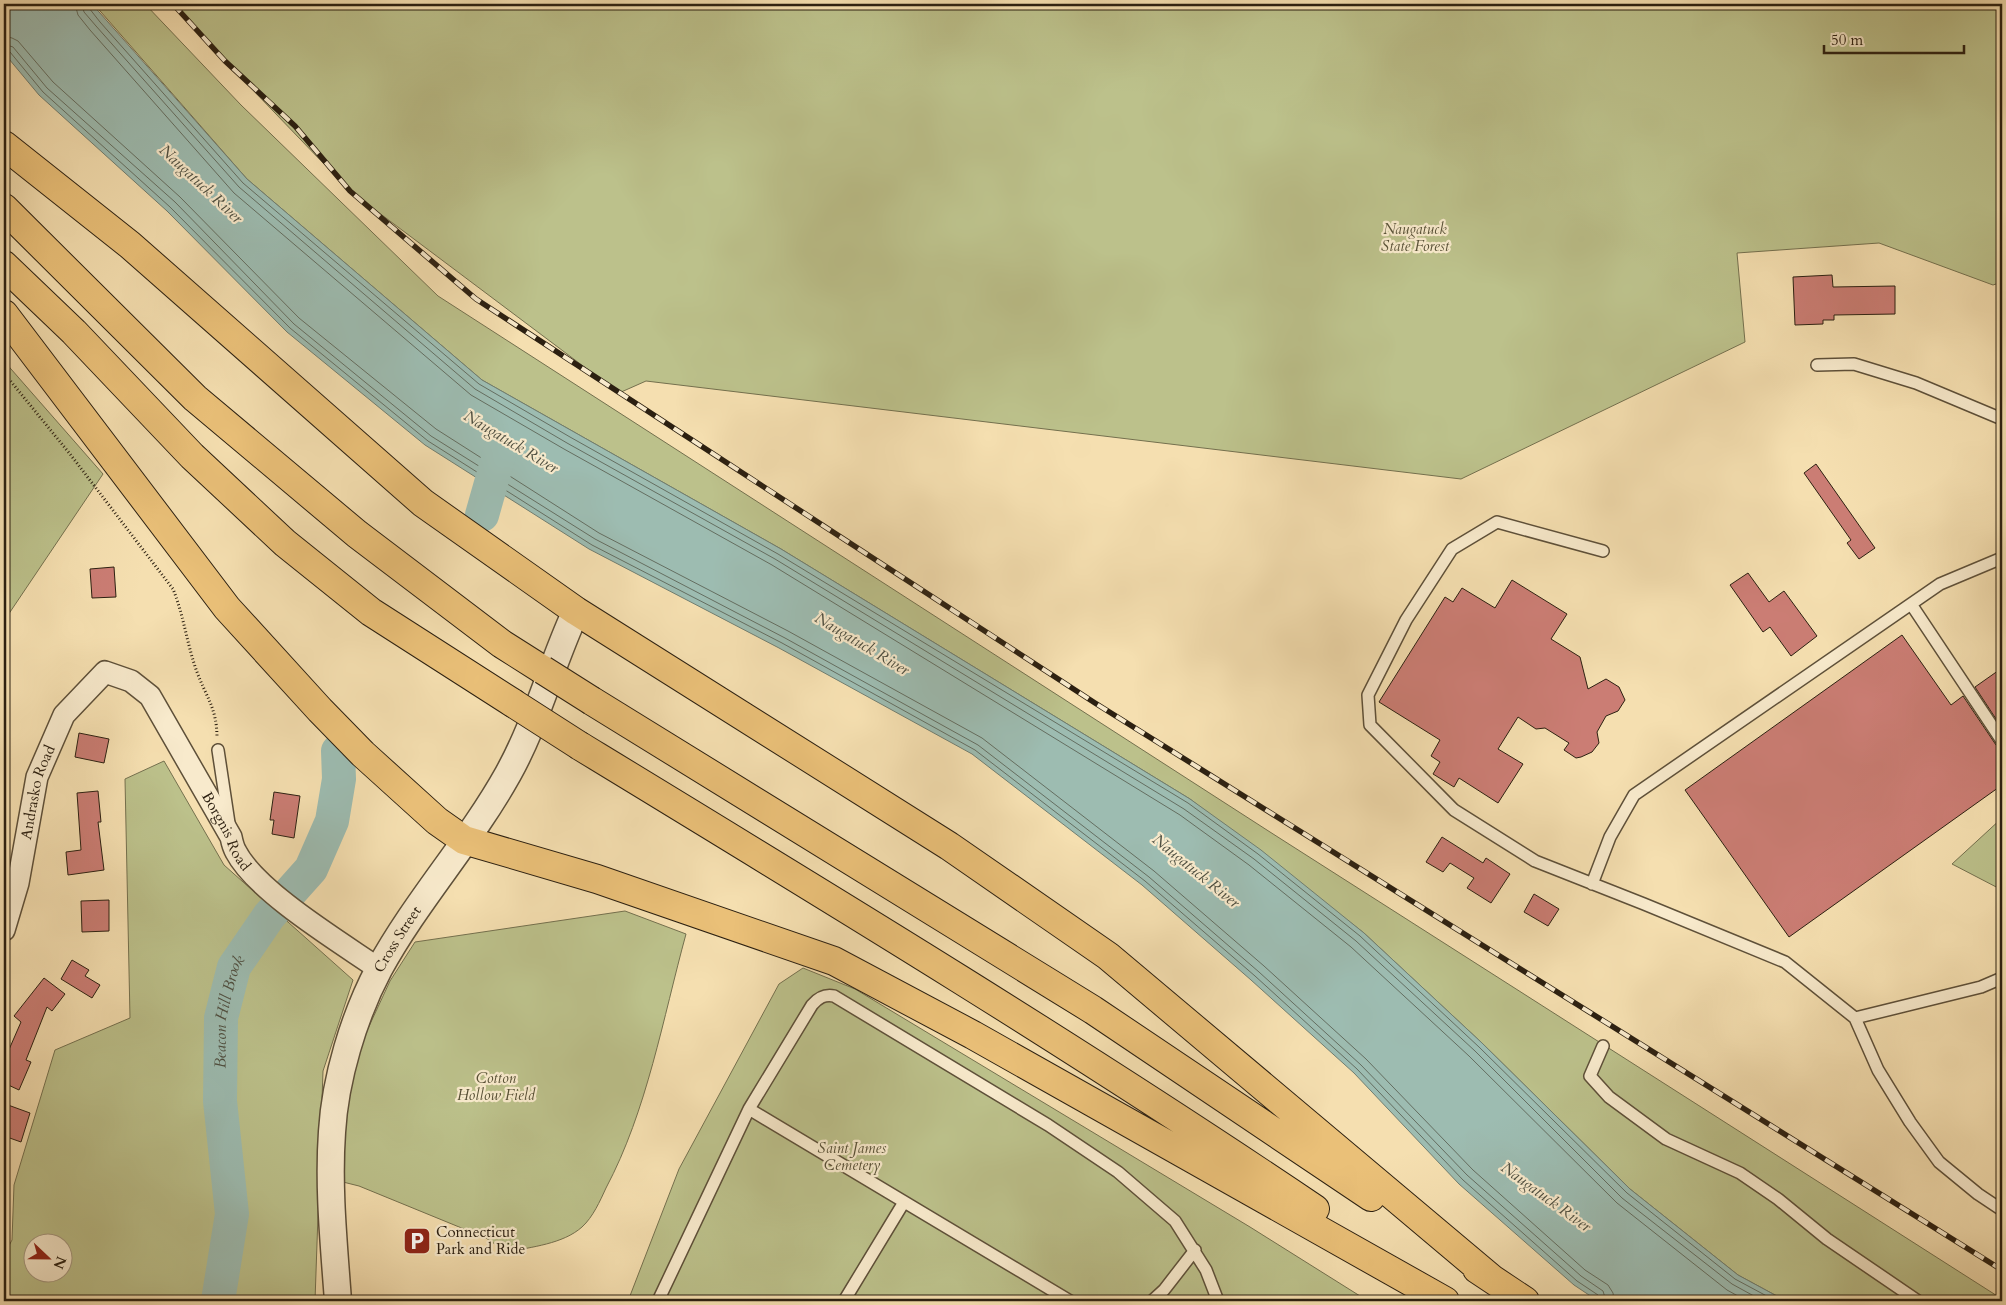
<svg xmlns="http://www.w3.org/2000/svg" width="2006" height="1305" font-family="Cardo,serif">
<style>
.green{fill:#bcc18b;stroke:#74704e;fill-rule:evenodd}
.water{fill:#9dbcb1;stroke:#707e71}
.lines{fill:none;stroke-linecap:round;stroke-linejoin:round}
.shore{stroke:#646e61;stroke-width:1}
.river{stroke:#9dbcb1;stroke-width:34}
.building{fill:#cb7d74;stroke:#2c2011}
.service-casing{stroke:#5e5039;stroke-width:14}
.minor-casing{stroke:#5e5039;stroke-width:24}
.tertiary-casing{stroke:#5e5039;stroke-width:29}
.motorway-casing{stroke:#2c2011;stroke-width:30}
.path{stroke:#2c2011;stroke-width:3;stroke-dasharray:1 2.5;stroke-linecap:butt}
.service{stroke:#f8eacc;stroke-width:11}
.minor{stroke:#f8eacc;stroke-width:21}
.tertiary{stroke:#f8eacc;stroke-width:26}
.motorway{stroke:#eac078;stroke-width:28}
.rail-casing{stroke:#2c2011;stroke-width:5.5}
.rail{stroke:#f8eacc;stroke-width:4;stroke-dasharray:11;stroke-linecap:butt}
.motorway-bridge-casing{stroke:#2c2011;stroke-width:30;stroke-linecap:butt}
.motorway-bridge{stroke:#eac078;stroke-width:28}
.labels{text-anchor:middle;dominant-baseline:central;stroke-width:4.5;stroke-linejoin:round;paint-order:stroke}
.park-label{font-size:15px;font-style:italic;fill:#575036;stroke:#f8eacc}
.street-label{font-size:15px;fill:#2c2011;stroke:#f8eacc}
.poi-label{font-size:15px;fill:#2c2011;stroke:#f8eacc;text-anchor:start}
.water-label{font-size:16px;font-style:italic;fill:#4e4f41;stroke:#f8eacc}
</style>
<rect width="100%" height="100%" fill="#f5dfb0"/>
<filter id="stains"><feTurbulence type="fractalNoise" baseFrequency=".004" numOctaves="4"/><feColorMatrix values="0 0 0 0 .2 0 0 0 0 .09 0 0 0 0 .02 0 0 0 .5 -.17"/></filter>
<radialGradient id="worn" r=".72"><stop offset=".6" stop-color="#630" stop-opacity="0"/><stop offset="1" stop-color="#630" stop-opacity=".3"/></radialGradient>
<path class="green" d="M94 4H145L241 105 438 296 1270 832 2002 1299V1301H1786L1738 1275 1630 1189 1482 1043 1364 933 1190 799 781 549 482 380 247 179Z
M173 4H2002V282L1993 285 1879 243 1737 253 1745 342 1461 479 646 381 619 393 350 191 225 61Z
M4 361 103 474 4 621Z
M164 761 224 865 353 980 323 1071 315 1301H4V1255L12 1240 14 1185 55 1050 130 1018 125 779ZM32 1242H62V1272H32Z
M2002 818V890L1952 864Z
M625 911 686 934C663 1018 647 1111 606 1188 600 1201 593 1217 582 1227 563 1244 531 1247 507 1252L486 1238 359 1186 339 1181 338 1127 358 1050 390 981 415 942Z
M803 968 855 989 1250 1227 1368 1301H628L679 1169 779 984Z"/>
<path class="water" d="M4 4H92L247 179 482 380 781 549 1190 799 1261 850 1364 933 1482 1043 1630 1189 1738 1275 1786 1301H1598L1574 1285 1459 1184 1354 1073 1251 980 1142 885 972 754 779 648 589 549 425 445 287 332 167 211 39 95 4 53Z"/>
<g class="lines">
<path class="shore" d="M75 4 78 15 90 30 234 193 471 395 564 449 772 565 1180 815 1249 865 1351 947 1469 1056 1617 1203 1727 1290 1747 1301
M82 4 84 12 96 26 239 187 475 389 567 443 775 559 1184 809 1254 859 1356 941 1475 1051 1622 1198 1732 1284 1763 1301
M89 4V8L100 22 243 183 479 384 570 437 778 554 1188 803 1258 854 1360 936 1479 1047 1627 1193 1735 1279 1776 1301
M4 36 12 38 18 41 53 82 180 197 299 318 436 429 599 533 788 631 982 738 1154 871 1264 966 1366 1059 1473 1170 1585 1270 1608 1285 1613 1293 1614 1301
M4 44 13 47 47 88 175 202 294 324 431 436 595 539 785 638 978 745 1149 877 1259 972 1361 1065 1467 1175 1581 1276 1603 1291 1606 1301
M4 50 10 52 43 92 170 207 290 328 428 441 592 545 782 643 975 750 1145 881 1255 976 1357 1069 1463 1180 1577 1281 1598 1295 1600 1301"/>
<g class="river">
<path d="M482 515 503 441"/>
<path id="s1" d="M218 1301 232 1214 220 1101 221 1018 234 967 269 916 311 869 332 821 339 779 338 751"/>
</g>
</g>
<path class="building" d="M1832 275 1833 287 1895 286V314L1834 315V320H1823V324L1795 325 1793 277Z
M1816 464 1875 548 1859 559 1847 543 1851 540 1804 473Z
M114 567 116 597 92 598 90 569Z
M1748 573 1769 602 1784 591 1817 636 1791 656 1770 627 1763 632 1730 585Z
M1512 580 1567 614 1551 639 1580 657 1588 689 1606 679 1619 687 1625 700 1618 711 1606 716 1597 732 1599 743 1592 752 1581 757 1576 758 1564 750 1569 743 1545 728 1536 729 1518 717 1498 749 1523 764 1498 803 1459 778 1454 787 1433 774 1440 762 1431 756 1440 740 1379 702 1445 597 1453 602 1462 588 1495 608Z
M1902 635 1951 705 1963 696 1996 745 2002 748V785L1789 937 1685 790Z
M2002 668V728L1975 687Z
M79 733 109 739 104 763 75 757Z
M98 791 101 822H98L104 870 68 875 66 852 81 850 77 793Z
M274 792 300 796 294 838 272 834 274 820H270Z
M1442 837 1483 863 1486 858 1510 874 1491 903 1467 888 1474 878 1450 863 1443 872 1426 862Z
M1534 894 1559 909 1548 926 1524 912Z
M109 900V931L82 932 81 901Z
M72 960 89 970 85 976 100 985 92 998 61 979Z
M44 978 65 994 52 1011 47 1007 26 1060 31 1062 19 1090 4 1083V1061L21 1022 14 1016Z
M8 1105 30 1113 21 1142 4 1136V1117Z"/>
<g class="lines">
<g class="service-casing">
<path id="service" d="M1817 365 1854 364 1916 383 2002 419
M1603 551 1497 522 1452 549 1406 620 1368 695 1370 725 1454 810 1535 861 1644 904 1785 962 1855 1018 1878 1070 1910 1122 1939 1162 1978 1194 2002 1210
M1911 604 2002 741
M218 750 229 823
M1592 884 1610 837 1634 795 1940 584 2002 558
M1855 1018 1981 987 2002 978
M1603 1046 1590 1076 1609 1097 1666 1139 1740 1173 1778 1199 1827 1239 1918 1301
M749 1109 1070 1301
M658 1301 749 1109 812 1005C818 998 824 994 834 996L1048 1125 1118 1172 1175 1221 1206 1270 1218 1301
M844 1301 904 1202
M1152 1301 1164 1290 1195 1250"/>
</g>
<g class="minor-casing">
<g id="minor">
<path id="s2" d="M4 930 18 883 37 777 64 715 105 672 131 681 150 696 231 837C232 842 233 847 236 852 257 892 340 942 379 969"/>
</g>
</g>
<g class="tertiary-casing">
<g id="tertiary">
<path id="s3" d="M338 1301C334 1245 328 1188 332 1132 335 1079 354 1016 379 969 416 901 470 842 508 774 537 722 551 665 576 611"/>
</g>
</g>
<g class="motorway-casing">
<path id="motorway" d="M4 145 130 245 423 503 576 611 949 846 1108 956 1492 1279
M4 208 195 398 357 534 502 644 543 670
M4 265 74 332 192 456 285 543 371 612 513 703
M4 314 227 608 320 710 363 754 437 821 464 840 597 879 834 961 973 1035 1445 1301
M592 701 1093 1010 1371 1197
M580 746C828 897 1075 1047 1315 1209
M1477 1269 1525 1301"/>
</g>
<path class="path" d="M4 373 70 454 173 589C184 616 187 645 197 672 206 697 217 708 217 738"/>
<use href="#service" class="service"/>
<use href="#minor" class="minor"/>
<use href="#tertiary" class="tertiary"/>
<use href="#motorway" class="motorway"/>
<g class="rail-casing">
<path id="rail" d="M173 4 225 61 295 126 350 191 476 299 1095 703 2002 1270"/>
</g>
<use href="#rail" class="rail"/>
<g class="motorway-bridge-casing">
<path id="motorway-bridge" d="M543 670 592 701
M513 703 580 746"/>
</g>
<use href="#motorway-bridge" class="motorway-bridge"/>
</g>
<defs>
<g id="parking-square" transform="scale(1.4375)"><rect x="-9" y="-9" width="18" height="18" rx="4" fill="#8f2418" stroke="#f8eacc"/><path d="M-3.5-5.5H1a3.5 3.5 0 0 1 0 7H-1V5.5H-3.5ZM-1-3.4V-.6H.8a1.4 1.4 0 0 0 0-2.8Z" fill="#fff"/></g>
</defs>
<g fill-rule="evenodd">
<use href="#parking-square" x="417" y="1241"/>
</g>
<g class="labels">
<g class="park-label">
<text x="1415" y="229">Naugatuck<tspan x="1415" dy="17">State Forest</tspan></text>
<text x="496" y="1078">Cotton<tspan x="496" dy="17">Hollow Field</tspan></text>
<text x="852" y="1148">Saint James<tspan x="852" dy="17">Cemetery</tspan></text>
</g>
<g class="street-label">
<text stroke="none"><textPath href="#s2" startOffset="142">Andrasko Road</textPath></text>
<text stroke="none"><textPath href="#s2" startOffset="491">Borgnis Road</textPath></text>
<text stroke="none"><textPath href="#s3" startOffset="375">Cross Street</textPath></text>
</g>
<g class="poi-label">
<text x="436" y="1232">Connecticut<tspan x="436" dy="17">Park and Ride</tspan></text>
</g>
<g class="water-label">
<text transform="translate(201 184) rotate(43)">Naugatuck River</text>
<text transform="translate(511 442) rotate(31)">Naugatuck River</text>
<text transform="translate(862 644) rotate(31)">Naugatuck River</text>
<text transform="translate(1196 871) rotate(39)">Naugatuck River</text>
<text stroke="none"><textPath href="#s1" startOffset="292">Beacon Hill Brook</textPath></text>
<text transform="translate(1546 1197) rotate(36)">Naugatuck River</text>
</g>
</g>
<rect width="2006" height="1305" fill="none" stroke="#f5dfb0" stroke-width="20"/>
<rect x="5" y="5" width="1996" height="1295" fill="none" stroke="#2c2011" stroke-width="2.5"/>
<rect x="10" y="10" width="1986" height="1285" fill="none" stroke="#2c2011"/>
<g transform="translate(48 1258) rotate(112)"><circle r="24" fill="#f8eacc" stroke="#a69981"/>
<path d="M0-4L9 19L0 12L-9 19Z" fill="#8f2418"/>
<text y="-8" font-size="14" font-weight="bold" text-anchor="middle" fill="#2c2011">N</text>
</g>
<path d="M1824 45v8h140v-8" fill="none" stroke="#2c2011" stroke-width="2.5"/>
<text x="1831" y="45" font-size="15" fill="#2c2011" stroke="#f8eacc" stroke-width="4" paint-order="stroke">50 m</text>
<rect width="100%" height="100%" filter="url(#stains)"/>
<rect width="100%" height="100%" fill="url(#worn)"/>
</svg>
